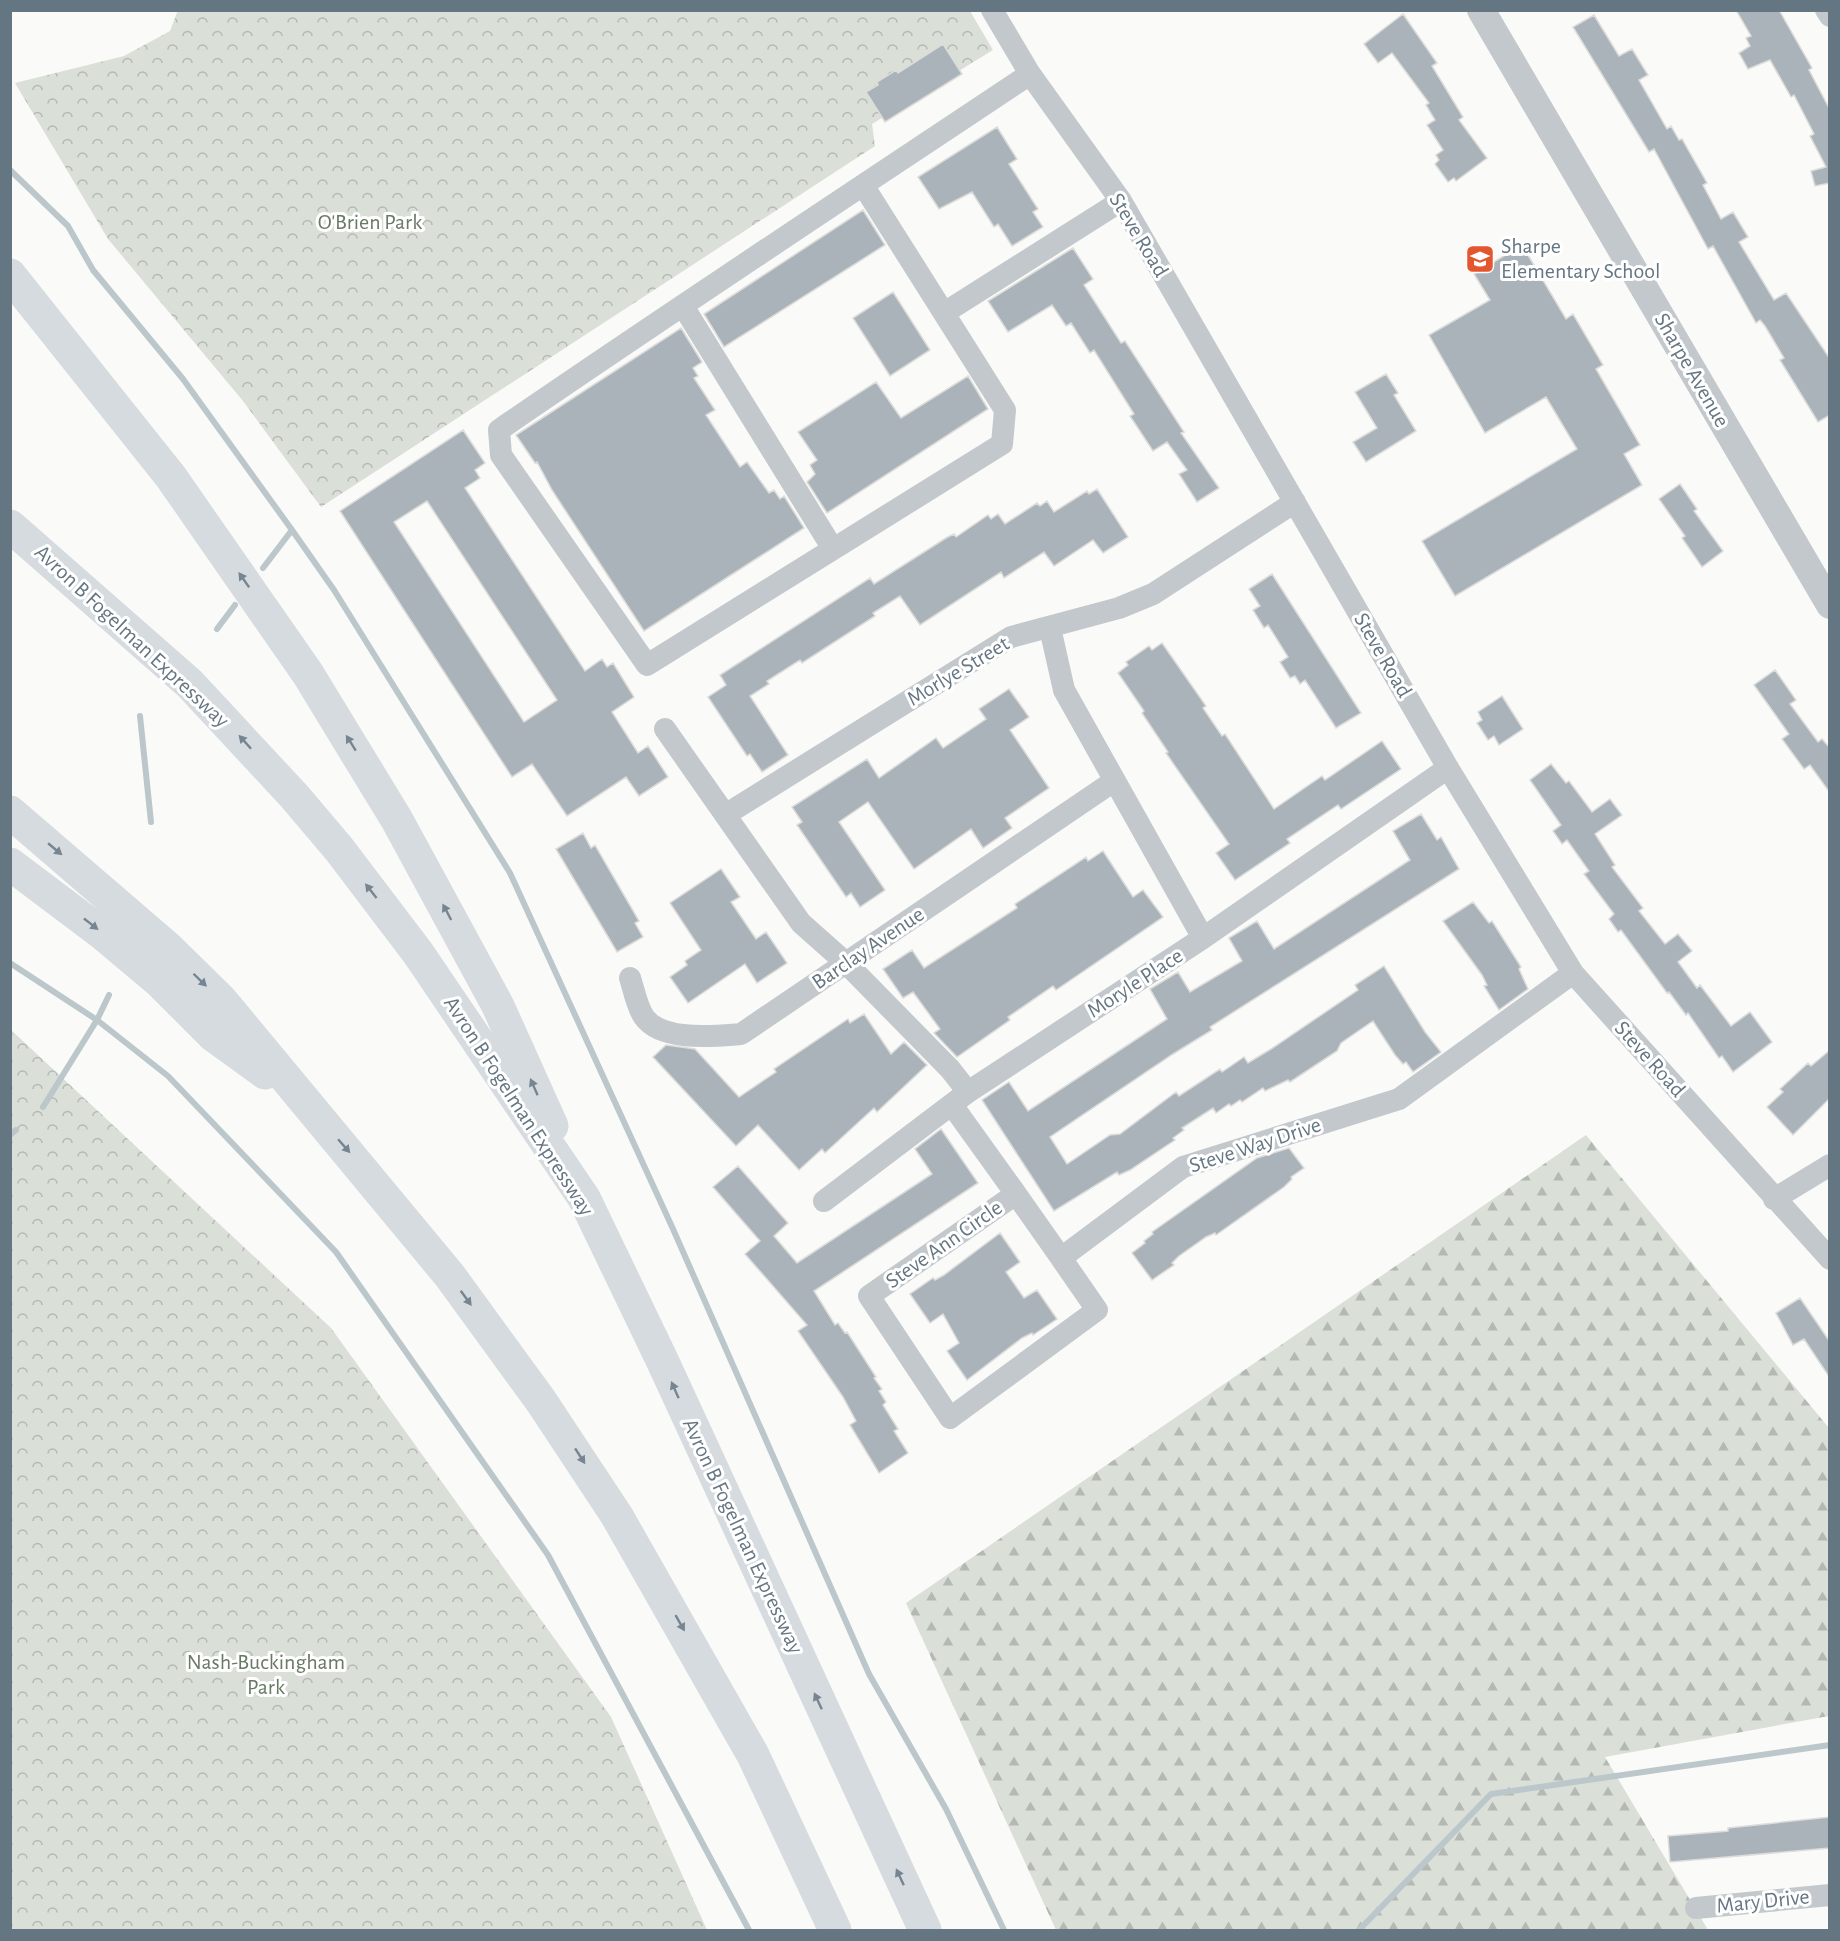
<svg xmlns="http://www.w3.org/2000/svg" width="1840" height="1941" font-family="'Alegreya Sans',sans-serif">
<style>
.forest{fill:url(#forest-firs)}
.park{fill:url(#park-crowns)}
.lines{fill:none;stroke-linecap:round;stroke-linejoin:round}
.stream{stroke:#bbc7cb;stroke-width:6}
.building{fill:#aab3b9;stroke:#dcdcda;stroke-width:1.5;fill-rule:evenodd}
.minor{stroke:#c3c8cc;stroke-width:22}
.tertiary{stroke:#c3c8cc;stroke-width:28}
.motorway{stroke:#d6dbdf;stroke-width:33}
.oneway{fill:#768591}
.labels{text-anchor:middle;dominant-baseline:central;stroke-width:6;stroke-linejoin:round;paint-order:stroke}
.park-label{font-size:22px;fill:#687a64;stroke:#fff}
.street-label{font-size:22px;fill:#657683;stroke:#fff}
.poi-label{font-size:22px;fill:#657683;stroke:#fff;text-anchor:start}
</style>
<defs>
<pattern id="forest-firs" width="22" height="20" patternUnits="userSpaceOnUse" patternTransform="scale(1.5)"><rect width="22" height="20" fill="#dadfd7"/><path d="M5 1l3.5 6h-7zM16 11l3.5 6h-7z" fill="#b4b9b4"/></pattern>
<pattern id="park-crowns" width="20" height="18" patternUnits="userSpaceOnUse" patternTransform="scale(1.5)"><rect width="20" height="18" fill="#dadfd7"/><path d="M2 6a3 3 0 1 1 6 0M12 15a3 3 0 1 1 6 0" fill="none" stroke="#b4b9b4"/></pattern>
</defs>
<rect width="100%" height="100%" fill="#fafaf8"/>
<path class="forest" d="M1586 1135 1829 1428V1716L1605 1757 1708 1930H1056L906 1603Z"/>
<path class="park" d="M178 10 970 11 993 50 872 124 875 146 321 507 243 401 108 239 15 83 124 56 170 31Z
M11 1030 331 1328 611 1717 707 1930H11Z"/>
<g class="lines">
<path class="stream" d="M10 170 68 226 93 270 183 379 292 530
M263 568 292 530 334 590 510 873 673 1229 869 1674 946 1809 1004 1930
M217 629 235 605
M140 716 151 822
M10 963 97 1020 168 1076 336 1252 548 1555 749 1930
M43 1107 97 1020 109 995
M10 1135 16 1130
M1359 1930 1491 1794 1830 1745"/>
</g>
<path class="building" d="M1736 10H1779L1812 68 1809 70 1830 110V183L1815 186 1811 171 1826 167 1810 136 1814 134 1794 95 1791 97 1770 60 1748 69 1739 53 1750 46 1746 38 1751 36Z
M1403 14 1437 63 1432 66 1463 117 1459 120 1487 158 1456 181 1454 178 1448 182 1435 164 1439 160 1436 155 1443 150 1427 125 1435 120 1426 105 1429 103 1392 53 1378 63 1364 44Z
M1594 15 1619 56 1632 49 1648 75 1639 80 1667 129 1671 126 1679 140 1682 139 1707 183 1703 185 1721 219 1733 212 1748 237 1739 242 1774 300 1786 293 1830 359V415L1818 422 1780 360 1784 358 1765 326 1760 320 1756 323 1713 246 1708 249 1654 149 1649 152 1573 27Z
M943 44 962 74 885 122 866 92 878 85 877 82 896 70 898 73Z
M997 127 1017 159 1009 164 1038 209 1033 212 1043 227 1012 246 998 224 994 227 972 192 939 209 918 177Z
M863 210 885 245 724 347 704 314Z
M1522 245 1566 319 1573 314 1603 365 1596 369 1640 445 1624 454 1642 485 1455 596 1422 541 1577 449 1546 397 1485 433 1429 335 1490 300 1474 274Z
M1073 248 1093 279 1084 285 1121 343 1125 341 1184 432 1181 433 1219 488 1197 502 1179 474 1187 470 1167 442 1153 451 1130 416 1134 414 1094 350 1090 353 1071 323 1066 326 1052 305 1008 332 988 301Z
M893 292 930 350 890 376 853 318Z
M681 328 702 362 693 368 698 376 694 378 715 410 706 415 740 467 747 462 769 493 774 490 780 499 784 496 804 528 644 631 552 490 537 462 535 463 516 435Z
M1386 374 1398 393 1394 395 1416 431 1366 462 1353 442 1377 428 1355 392Z
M968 376 988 409 827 513 807 482 815 474 810 465 817 460 798 432 876 382 901 418Z
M463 430 485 463 475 470 480 478 465 488 585 671 602 659 607 667 613 663 634 697 612 712 638 753 648 746 668 777 639 796 626 777 567 816 532 764 512 777 340 511ZM427 501 557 700 524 722 394 522Z
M1680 484 1697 509 1694 511 1723 551 1702 567 1682 538 1685 536 1659 499Z
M1097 489 1128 537 1103 553 1093 540 1054 566 1044 552 1004 578 1001 572 920 625 900 596 873 613 875 616 802 663 800 660 767 681 769 684 750 696 788 755 762 772 750 754 747 756 708 697 726 685 720 675 870 578 874 584 946 538 954 534 956 537 988 515 991 519 998 514 1005 524 1037 503 1040 506 1047 501 1054 512 1087 491 1089 494Z
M1272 574 1361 713 1336 728 1305 680 1300 684 1295 676 1290 678 1280 662 1288 657 1268 625 1264 628 1253 610 1260 606 1249 589Z
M1162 643 1206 706 1203 708 1222 736 1225 734 1274 809 1322 776 1325 780 1382 741 1401 769 1341 809 1338 805 1287 839 1290 843 1235 880 1216 853 1229 844 1166 753 1168 752 1142 713 1144 711 1118 673 1128 665 1126 662 1149 646 1152 650Z
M1775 670 1796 700 1790 704 1818 742 1822 739 1830 748V793L1810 765 1804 769 1782 739 1789 734 1754 685Z
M1009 689 1029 717 1010 730 1049 788 1005 818 1012 828 983 848 971 829 914 869 868 802 839 822 885 890 860 907 851 893 846 897 797 825 802 822 792 807 867 759 879 778 936 738 943 748 986 719 979 709Z
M1502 696 1523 729 1499 745 1494 736 1488 740 1477 723 1482 720 1478 712Z
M1551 764 1566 783 1569 781 1592 812 1610 799 1622 815 1595 834 1615 865 1612 867 1643 908 1639 911 1665 944 1678 934 1692 951 1678 962 1697 988 1700 985 1731 1026 1750 1012 1772 1042 1733 1072 1722 1056 1719 1058 1688 1013 1686 1015 1669 992 1667 993 1621 930 1618 932 1609 919 1614 914 1584 874 1589 871 1567 840 1562 844 1553 831 1561 825 1530 780Z
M1421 814 1437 840 1441 837 1459 869 1210 1027 1212 1030 1173 1054 1050 1137 1067 1164 1110 1135 1120 1134 1176 1092 1179 1096 1220 1069 1222 1072 1244 1057 1248 1063 1271 1049 1358 990 1355 985 1384 966 1425 1032 1441 1052 1413 1072 1406 1062 1403 1064 1395 1055 1373 1021 1341 1043 1337 1051 1290 1082 1288 1080 1265 1091 1263 1088 1242 1102 1240 1100 1231 1106 1229 1104 1216 1113 1213 1108 1182 1128 1184 1130 1173 1138 1175 1140 1130 1170 1119 1175 1117 1172 1054 1211 982 1100 1009 1082 1028 1111 1167 1019 1150 989 1178 972 1190 992 1242 961 1229 938 1257 921 1274 949 1410 860 1393 831Z
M583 833 591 848 595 845 639 921 635 923 643 937 617 952 556 849Z
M1103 851 1133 897 1143 890 1163 917 1056 990 1053 986 1008 1017 1010 1020 957 1057 934 1033 940 1029 913 992 903 998 883 969 912 950 924 968 1017 908 1015 904 1086 857 1088 861Z
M721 869 740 897 731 902 756 939 766 932 787 963 757 983 745 964 688 1003 670 977 687 965 685 961 701 950 670 903Z
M1473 902 1489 923 1492 921 1521 967 1519 969 1528 989 1499 1010 1484 986 1487 985 1482 975 1443 921Z
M864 1014 891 1054 904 1042 927 1065 877 1112 874 1108 825 1153 822 1149 799 1170 758 1125 736 1146 653 1057 666 1045 695 1049 739 1097 776 1072 774 1069 848 1019 850 1023Z
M1830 1050V1098L1793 1135 1767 1107 1783 1092 1780 1089 1808 1063 1811 1066Z
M941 1129 978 1183 814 1291 835 1325 838 1323 845 1333 847 1332 876 1377 874 1378 882 1389 879 1391 886 1402 883 1405 898 1429 894 1431 908 1453 879 1473 850 1425 856 1421 843 1397 798 1331 807 1325 745 1254 760 1241 713 1187 738 1166 788 1223 774 1236 797 1263 932 1174 915 1149Z
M1289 1148 1304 1168 1291 1177 1292 1179 1284 1187 1216 1235 1215 1233 1206 1237 1179 1256 1172 1263 1174 1265 1152 1280 1132 1253 1145 1243 1144 1241 1153 1234 1152 1232 1257 1158Z
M1000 1233 1020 1262 1006 1272 1024 1298 1037 1290 1057 1319 1033 1335 1032 1333 1022 1338 967 1380 947 1351 959 1343 943 1314 930 1323 910 1294 933 1278 935 1280 944 1275Z
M1800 1298 1830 1342V1378L1804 1339 1793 1345 1776 1313Z
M1830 1817V1848L1670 1862 1668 1836 1728 1831V1828Z"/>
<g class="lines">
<path class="minor" d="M992 10 1030 74 1121 201 1448 768 1573 973 1830 1259
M1826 10 1830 16
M863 185 1005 410 1002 444 647 665 501 455 499 430C675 309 853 192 1030 74
M683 306 833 549
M944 313 1121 201
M1050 628 1064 690 1203 938
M665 729 801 923 846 963 950 1069 968 1092
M725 815 1011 637 1119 608 1153 594 1295 502
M630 978C634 990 637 1007 644 1017 662 1042 714 1036 741 1034L1114 781
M952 1105 1016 1194
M1774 1199 1830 1165
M824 1201 968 1092 1203 938 1448 768
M1061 1258 1016 1194 869 1296 950 1418 1097 1310 1061 1258 1183 1167 1399 1099 1573 973
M1696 1908 1830 1895"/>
<path class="tertiary" d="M1481 10 1830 605"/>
<path class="motorway" d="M10 275 171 477 308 674 397 820 498 1006 552 1126
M10 526 190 684 295 797 339 849 418 953 584 1198 662 1360 925 1930
M10 812 168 948 221 1000 450 1276 541 1401 617 1516 753 1755 835 1930
M10 864 103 934 159 981 214 1036 265 1073"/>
</g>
<defs><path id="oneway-solid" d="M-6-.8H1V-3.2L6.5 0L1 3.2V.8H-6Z" transform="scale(1.5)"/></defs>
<g class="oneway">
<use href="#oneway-solid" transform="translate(244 580) rotate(-125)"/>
<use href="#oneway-solid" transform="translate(245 742) rotate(-132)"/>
<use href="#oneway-solid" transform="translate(351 743) rotate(-122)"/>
<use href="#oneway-solid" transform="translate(55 849) rotate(40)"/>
<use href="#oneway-solid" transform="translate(371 891) rotate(-128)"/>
<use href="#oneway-solid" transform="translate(447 912) rotate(-118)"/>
<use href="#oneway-solid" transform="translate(91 924) rotate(38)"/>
<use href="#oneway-solid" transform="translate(200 980) rotate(44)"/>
<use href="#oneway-solid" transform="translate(534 1087) rotate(-114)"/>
<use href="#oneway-solid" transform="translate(344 1146) rotate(49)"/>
<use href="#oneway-solid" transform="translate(466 1298) rotate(54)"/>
<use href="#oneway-solid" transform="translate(675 1390) rotate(-114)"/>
<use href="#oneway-solid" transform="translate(580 1456) rotate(57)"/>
<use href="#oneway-solid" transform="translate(680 1623) rotate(60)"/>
<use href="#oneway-solid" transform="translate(818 1701) rotate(-115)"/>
<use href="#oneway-solid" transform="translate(900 1877) rotate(-115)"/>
</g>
<defs>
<g id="school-square" transform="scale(1.5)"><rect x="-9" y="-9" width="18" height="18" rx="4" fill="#e4572e" stroke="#fff"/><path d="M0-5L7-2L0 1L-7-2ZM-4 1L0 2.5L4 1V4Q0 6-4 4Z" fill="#fff"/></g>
</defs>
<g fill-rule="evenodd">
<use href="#school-square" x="1480" y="259"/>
</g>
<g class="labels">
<g class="park-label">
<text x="370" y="222">O'Brien Park</text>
<text x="266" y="1662">Nash-Buckingham<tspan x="266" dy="25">Park</tspan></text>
</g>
<g class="street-label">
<text transform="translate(1139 235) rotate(59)">Steve Road</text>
<text transform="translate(1692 370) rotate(60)">Sharpe Avenue</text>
<text transform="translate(132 636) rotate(43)">Avron B Fogelman Expressway</text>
<text transform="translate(1383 655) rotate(60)">Steve Road</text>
<text transform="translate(958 671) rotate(-31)">Morlye Street</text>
<text transform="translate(868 948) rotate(-34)">Barclay Avenue</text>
<text transform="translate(1135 983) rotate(-33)">Moryle Place</text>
<text transform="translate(1650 1059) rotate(48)">Steve Road</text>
<text transform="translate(519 1106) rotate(57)">Avron B Fogelman Expressway</text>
<text transform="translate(1255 1145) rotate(-18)">Steve Way Drive</text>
<text transform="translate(944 1244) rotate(-35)">Steve Ann Circle</text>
<text transform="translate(743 1536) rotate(65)">Avron B Fogelman Expressway</text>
<text transform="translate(1763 1901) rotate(-6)">Mary Drive</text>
</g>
<g class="poi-label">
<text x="1501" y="246">Sharpe<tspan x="1501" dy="25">Elementary School</tspan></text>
</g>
</g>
<rect width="1840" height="1941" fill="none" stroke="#657683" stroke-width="24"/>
</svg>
